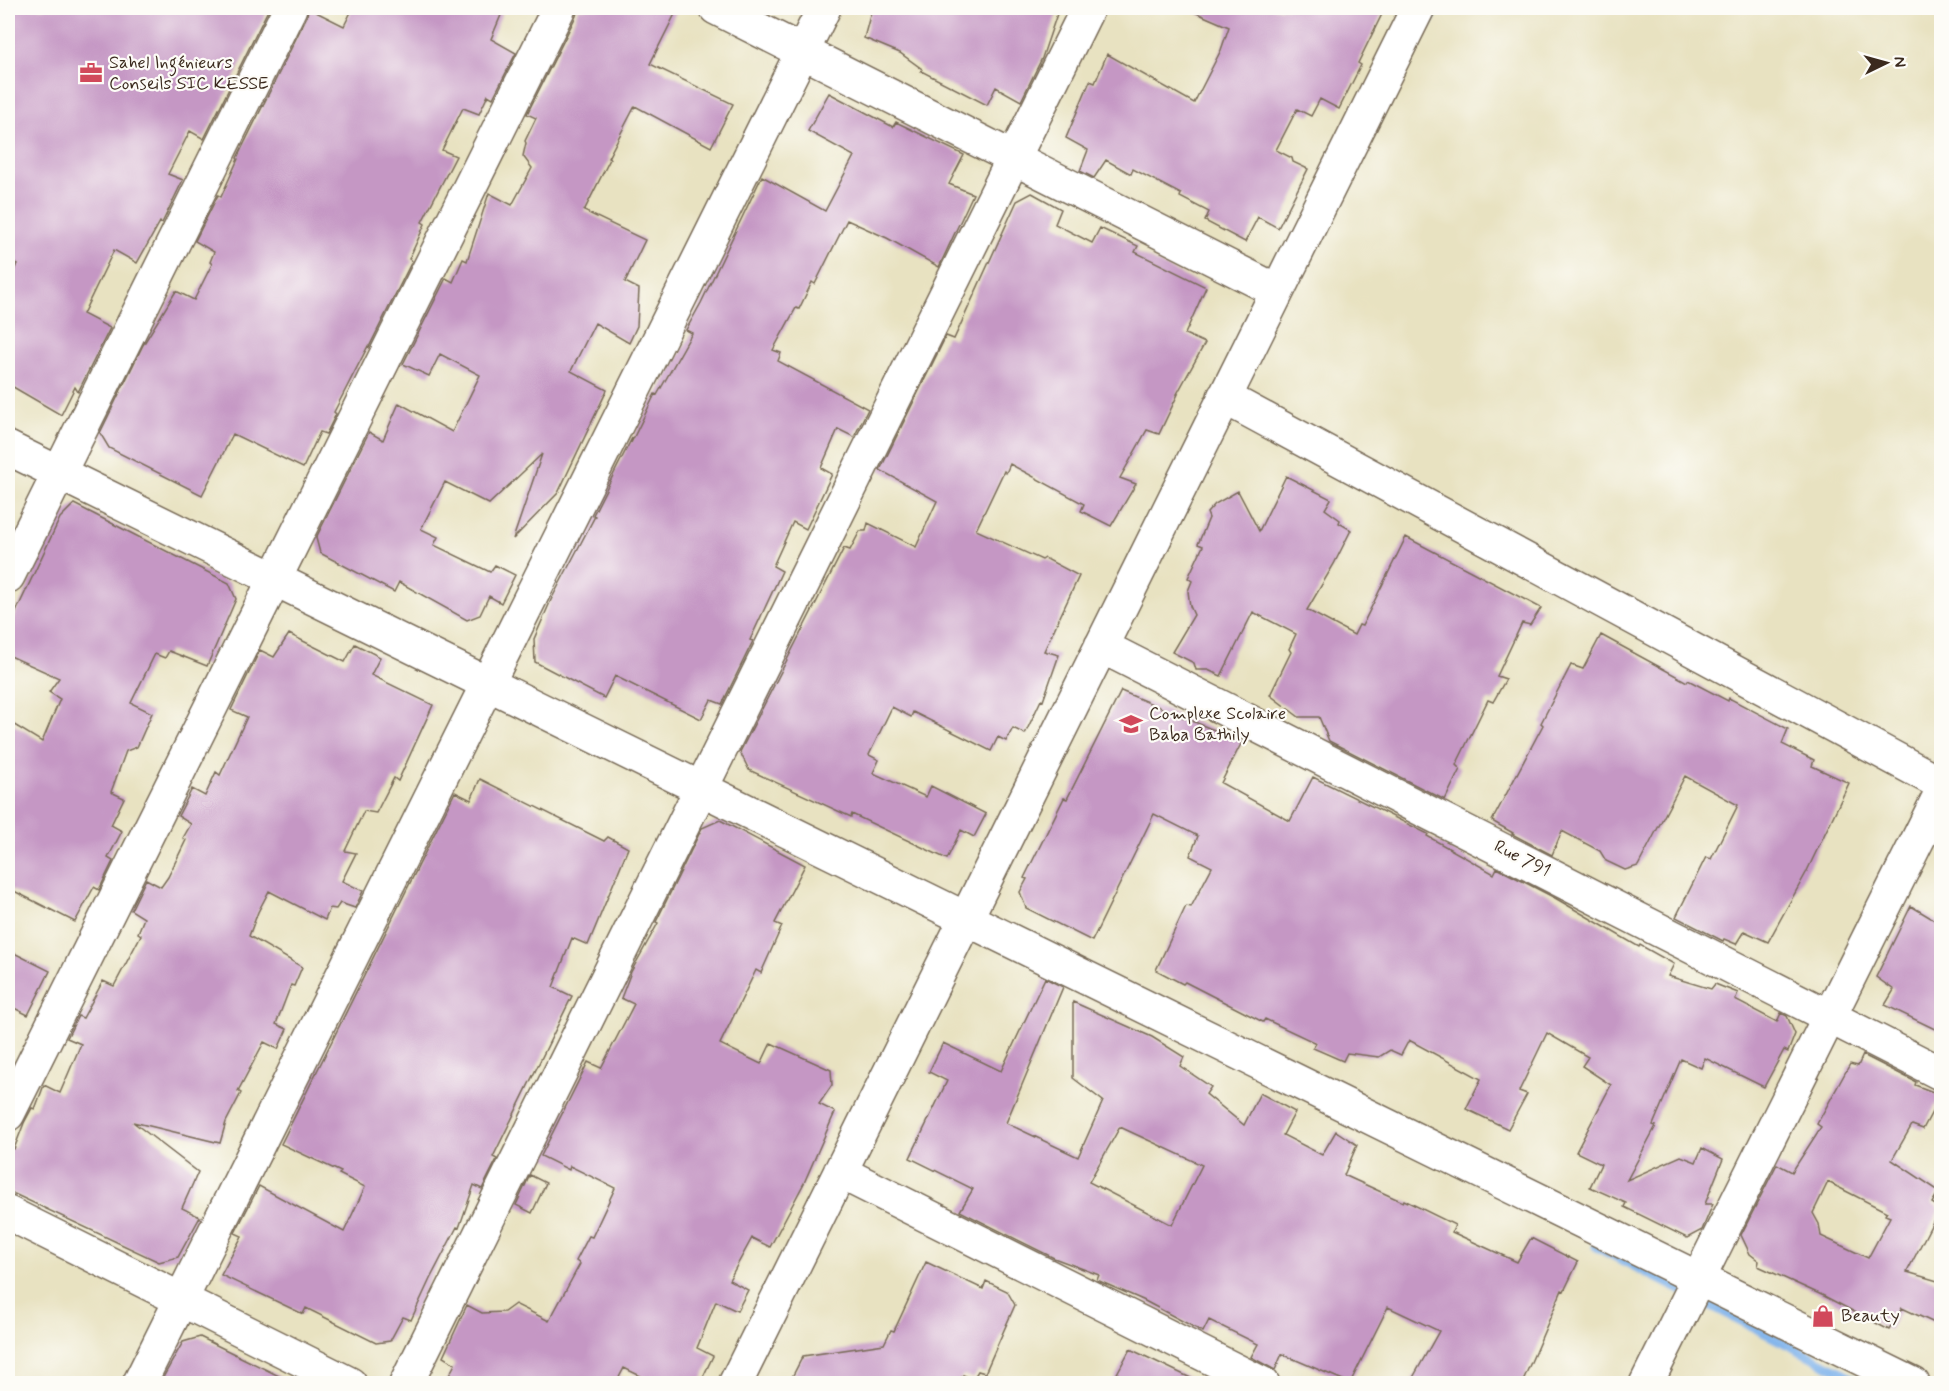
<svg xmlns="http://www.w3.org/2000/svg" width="1949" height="1391" font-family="Mynerve,sans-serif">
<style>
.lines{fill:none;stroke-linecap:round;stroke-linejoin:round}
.stream{stroke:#7eb2eb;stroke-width:9}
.building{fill:#c597c4;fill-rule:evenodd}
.minor-casing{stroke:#786a57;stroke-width:36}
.minor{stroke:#fff;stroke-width:33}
.labels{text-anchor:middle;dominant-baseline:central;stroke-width:4.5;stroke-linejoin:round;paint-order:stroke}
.poi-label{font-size:18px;fill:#3b2a1e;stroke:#fdfcf7;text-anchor:start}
.street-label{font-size:18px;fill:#3b2a1e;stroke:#fdfcf7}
</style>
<rect width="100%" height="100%" fill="#fdfcf7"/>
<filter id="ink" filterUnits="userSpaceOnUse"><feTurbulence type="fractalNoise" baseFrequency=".0167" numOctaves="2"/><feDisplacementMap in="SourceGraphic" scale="12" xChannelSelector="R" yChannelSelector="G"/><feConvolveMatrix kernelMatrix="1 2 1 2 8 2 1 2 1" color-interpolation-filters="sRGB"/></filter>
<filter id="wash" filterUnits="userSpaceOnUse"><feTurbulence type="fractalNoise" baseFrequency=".008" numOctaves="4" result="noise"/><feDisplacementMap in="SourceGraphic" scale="24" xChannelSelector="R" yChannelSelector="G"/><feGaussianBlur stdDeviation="1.35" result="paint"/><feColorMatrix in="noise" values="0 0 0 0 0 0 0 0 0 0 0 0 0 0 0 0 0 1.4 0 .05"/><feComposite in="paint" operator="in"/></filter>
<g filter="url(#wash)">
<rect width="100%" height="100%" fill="#e8e2c1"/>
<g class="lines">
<path class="stream" d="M1427 25 1436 8
M1596 1247 1861 1382"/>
</g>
<g id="blocks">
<path class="building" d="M8 8H269L204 139 190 131 168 174 183 180 162 223 160 222 137 263 114 250 83 314 110 328 78 392 75 387 61 415 8 384V284L17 264 8 260Z
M308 8 344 26 353 8H504L491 39 516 53 493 98 488 95 479 114 463 108 442 150 456 156 422 222 425 224 409 259 412 261 369 347 368 346 334 412 336 414 326 434 320 432 303 468 233 434 202 495 109 448 100 433 143 345 176 291 194 300 212 264 210 262 214 252 195 241 218 195 221 197 238 159 237 158 307 16Z
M578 8H678L650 64 733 104 711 147 635 106 608 158 610 159 584 211 645 240 625 282 639 289 637 326 629 343 595 323 571 371 607 390 558 493 513 539 542 454 489 504 445 482 421 529 438 537 434 545 490 572 495 565 515 575 501 603 489 596 480 615 467 620 399 582 394 592 320 553 316 538 369 432 383 440 399 403 452 432 480 375 440 354 429 376 403 364 446 278 453 282 463 259 467 261 489 193 512 205 532 168 523 156 526 143 525 141 536 118 527 114 576 16Z
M872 8H1059L1042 58 1021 101 996 87 987 105 921 71 922 69 900 53 864 38Z
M1185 8H1385L1358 63 1361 65 1339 109 1320 99 1311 116 1297 109 1276 150 1292 158 1293 162 1308 169 1278 228 1258 217 1245 242 1205 221 1209 212 1180 197 1181 194 1133 169 1131 174 1106 160 1094 178 1080 171 1088 150 1066 138 1090 81 1095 83 1107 54 1194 103 1221 50 1229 27Z
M829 93 893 127 896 122 964 155 949 184 973 194 939 267 887 238 847 220 815 284 812 282 799 309 796 308 773 350 781 353 778 361 868 409 854 437 838 429 821 468 832 474 806 529 793 522 773 566 782 571 750 640 753 641 722 704 711 700 701 719 615 676 604 698 535 662 534 639 551 600 595 516 593 515 632 438 631 443 655 394 657 395 692 333 686 330 701 303 762 176 825 211 854 156 808 131Z
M1032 193 1061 209 1055 224 1092 243 1100 228 1138 246 1135 252 1206 287 1185 334 1205 343 1177 394H1178L1159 434 1147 430 1120 478 1136 484 1111 526 1081 511 1084 504 1010 464 1006 473 1004 471 976 530 1042 560 1045 558 1079 576 1044 651 1059 655 1043 701 1041 700 1025 734 1013 728 1006 741 998 737 991 751 913 712 911 717 892 707 869 755 879 760 873 773 926 797 931 786 986 814 974 837 961 830 947 859 852 814 851 817 749 770 740 752 844 548 850 550 860 531H866L868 523 916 547 937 501 880 470 946 336 954 339 1017 201Z
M1286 476 1331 499 1325 509 1340 520 1339 523 1351 530 1334 564 1307 610 1354 635 1359 625 1362 626 1406 537 1541 608 1530 625 1522 623 1497 676 1506 679 1493 702 1488 700 1456 765 1460 769 1445 800 1329 741 1319 717H1299L1270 695 1291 652 1289 649 1296 634 1253 612 1221 676 1208 670H1196L1194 663 1172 652 1194 615 1190 606 1188 591 1192 581 1188 578 1203 546 1198 544 1209 518 1207 513 1215 504 1238 491 1259 531Z
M74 504 229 583 236 599 207 666 169 651 165 658 155 654 131 703 152 713 137 747 126 751 111 792 124 798 111 825 122 831 108 858 113 861 99 890 94 887 75 922 8 888V721L42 742 60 699 49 692 59 678 8 655V629L60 518Z
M289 634 345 662 355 644 380 657 371 675 433 705 398 781 394 778 376 813 364 811 345 851 356 853 342 881 363 891 355 908 340 903 336 909 330 908 325 920 269 891 258 912 249 936 302 967 294 986 291 985 276 1024 287 1029 278 1049 264 1042 238 1091 241 1093 226 1122 220 1143 133 1122 198 1172 182 1208 200 1217 178 1257 159 1262 8 1191V1146L14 1149 24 1123 32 1108 35 1109 44 1085 60 1093 81 1044 67 1038 78 1016 83 1018 103 981 114 986 141 935 138 933 144 918 131 910 146 879 161 887 168 877 186 840 183 838 191 824 178 816 192 789 205 796 216 772 220 775 247 717 231 710 260 650 274 657Z
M1601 635 1687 682 1688 680 1728 701 1729 698 1788 729 1782 744 1814 760 1812 766 1849 783 1806 873 1768 942 1744 931 1736 944 1724 939 1723 941 1676 917 1706 857 1711 859 1738 805 1685 776 1638 866 1625 870 1606 861 1600 851 1562 831 1552 855 1512 834 1513 833 1492 821 1543 725 1541 723 1571 665 1583 669Z
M1121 691 1209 728 1243 740 1221 783 1290 821 1313 777 1428 834 1427 836 1494 874 1497 868 1555 898 1639 947 1640 945 1674 964 1668 976 1711 989 1715 984 1738 993 1735 1000 1777 1022 1781 1013 1787 1016 1795 1034 1788 1052 1784 1050 1764 1087 1705 1058 1701 1068 1681 1059 1653 1125 1656 1126 1627 1180 1681 1156 1696 1162 1702 1148 1723 1159 1705 1204H1713L1702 1230 1687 1238 1624 1207 1626 1203 1590 1187 1601 1164 1576 1152 1611 1085 1582 1066 1588 1057 1547 1033 1519 1091 1527 1094 1508 1129 1466 1109 1481 1079 1409 1040 1401 1055 1390 1050 1379 1057 1347 1053 1343 1061 1313 1048 1316 1043 1265 1019 1263 1022 1185 982 1183 984 1156 970 1186 906 1191 907 1212 867 1190 856 1198 836 1154 814 1092 941 1026 908 1020 892 1027 879 1024 878 1064 798 1067 799Z
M480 779 604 841 608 837 628 848 588 945 572 938 553 987 572 996 493 1157 497 1159 482 1189 474 1185 459 1228 457 1227 430 1279 411 1320 403 1317 390 1341 376 1343 306 1308 303 1314 221 1275 242 1236 235 1233 259 1186 344 1232 365 1187 339 1174 341 1172 281 1144 455 792 471 800Z
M720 820 805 865 775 923 782 926 761 973 756 970 720 1044 761 1064 771 1043 831 1070 832 1085 819 1104 835 1112 804 1183 770 1247 752 1238 729 1280 748 1290 737 1311 716 1301 697 1348 713 1356 700 1383H655L624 1368 616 1383H445L455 1364 443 1357 467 1305 482 1313 504 1312 515 1304 549 1321 580 1264 576 1261 589 1236 592 1237 615 1188 570 1166 569 1170 541 1156 588 1062 601 1068 634 1004 621 998 631 972 658 923 656 922 702 828Z
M1911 906 1941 924V1032L1885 1005 1894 990 1876 977Z
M8 950 50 971 28 1015 8 1005Z
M1045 978 1063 987 1006 1123 1078 1157 1103 1101 1073 1078V1002L1152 1037 1184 1057 1180 1066 1211 1087 1206 1094 1244 1125 1260 1093 1295 1112 1283 1135 1322 1155 1336 1131 1357 1145 1344 1175 1403 1202 1404 1200 1455 1225 1452 1232 1517 1262 1531 1238 1578 1262 1564 1291 1562 1290 1522 1383H1410L1439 1331 1388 1307 1350 1383 1282 1354 1275 1370 1251 1357 1258 1344 1209 1320 1203 1332 1143 1300 1097 1280 1099 1275 1054 1258 960 1211 973 1189 910 1158 947 1081 929 1072 943 1043 1001 1071ZM1120 1127 1202 1165 1172 1225 1089 1182Z
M1863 1055 1916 1082 1915 1085 1941 1095 1923 1129 1912 1125 1892 1160 1939 1191 1932 1203 1940 1208 1907 1272 1941 1282V1326L1902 1308 1889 1330 1824 1296 1758 1266 1759 1261 1750 1254 1741 1235 1777 1164 1792 1172 1821 1127 1817 1124 1850 1064 1858 1066ZM1828 1182 1887 1212 1885 1215 1890 1217 1868 1258 1821 1236 1819 1224 1813 1213Z
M530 1175 546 1183 532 1213 516 1205Z
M926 1262 983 1289 986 1281 1007 1291 1015 1305 985 1373 978 1371 973 1379 963 1375 958 1383H789L803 1356 884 1344 891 1330 894 1331Z
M200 1337 293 1383H160L183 1342Z
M1130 1349 1201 1383H1112Z"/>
</g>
</g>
<g filter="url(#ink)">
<use href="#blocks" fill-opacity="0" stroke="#786a57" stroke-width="1.5"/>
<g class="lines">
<g class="minor-casing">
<path id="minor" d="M716 8 1277 291
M1224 397 1942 784
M8 448 1913 1384
M8 576 290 8
M1101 646 1942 1074
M8 1114 559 8
M840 1172 1263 1384
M8 1213 350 1384
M139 1384 824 8
M406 1384 1088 8
M735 1384 1418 8
M1646 1384 1942 791"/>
</g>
<use href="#minor" class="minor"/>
</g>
</g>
<defs>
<g id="office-bare" transform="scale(1.8)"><path d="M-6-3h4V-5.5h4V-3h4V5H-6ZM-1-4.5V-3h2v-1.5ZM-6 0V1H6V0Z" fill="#d1495b" stroke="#fdfcf7" stroke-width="2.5" paint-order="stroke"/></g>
<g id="school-bare" transform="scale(1.8)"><path d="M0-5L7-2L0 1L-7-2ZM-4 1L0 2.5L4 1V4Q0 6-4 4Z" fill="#d1495b" stroke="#fdfcf7" stroke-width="2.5" paint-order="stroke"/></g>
<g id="shop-bare" transform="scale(1.8)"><path d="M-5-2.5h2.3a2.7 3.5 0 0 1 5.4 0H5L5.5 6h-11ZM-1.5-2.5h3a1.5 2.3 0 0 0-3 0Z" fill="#d1495b" stroke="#fdfcf7" stroke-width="2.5" paint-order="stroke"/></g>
</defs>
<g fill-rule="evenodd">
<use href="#office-bare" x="91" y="73"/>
<use href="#school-bare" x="1131" y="724"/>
<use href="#shop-bare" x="1823" y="1316"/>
</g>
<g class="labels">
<g class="poi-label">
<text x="109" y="63">Sahel Ingénieurs<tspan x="109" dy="21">Conseils SIC KESSE</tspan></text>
<text x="1149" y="714">Complexe Scolaire<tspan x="1149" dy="21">Baba Bathily</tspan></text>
<text x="1841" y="1316">Beauty</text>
</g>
<g class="street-label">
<text transform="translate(1522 859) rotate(27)">Rue 791</text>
</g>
</g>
<rect width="1949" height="1391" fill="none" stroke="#fdfcf7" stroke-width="30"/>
<g transform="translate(1886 63) rotate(85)" stroke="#fdfcf7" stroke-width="4.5" paint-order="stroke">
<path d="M0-4.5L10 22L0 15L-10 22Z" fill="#3b2a1e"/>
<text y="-9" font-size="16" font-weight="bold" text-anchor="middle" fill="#3b2a1e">N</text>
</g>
</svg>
